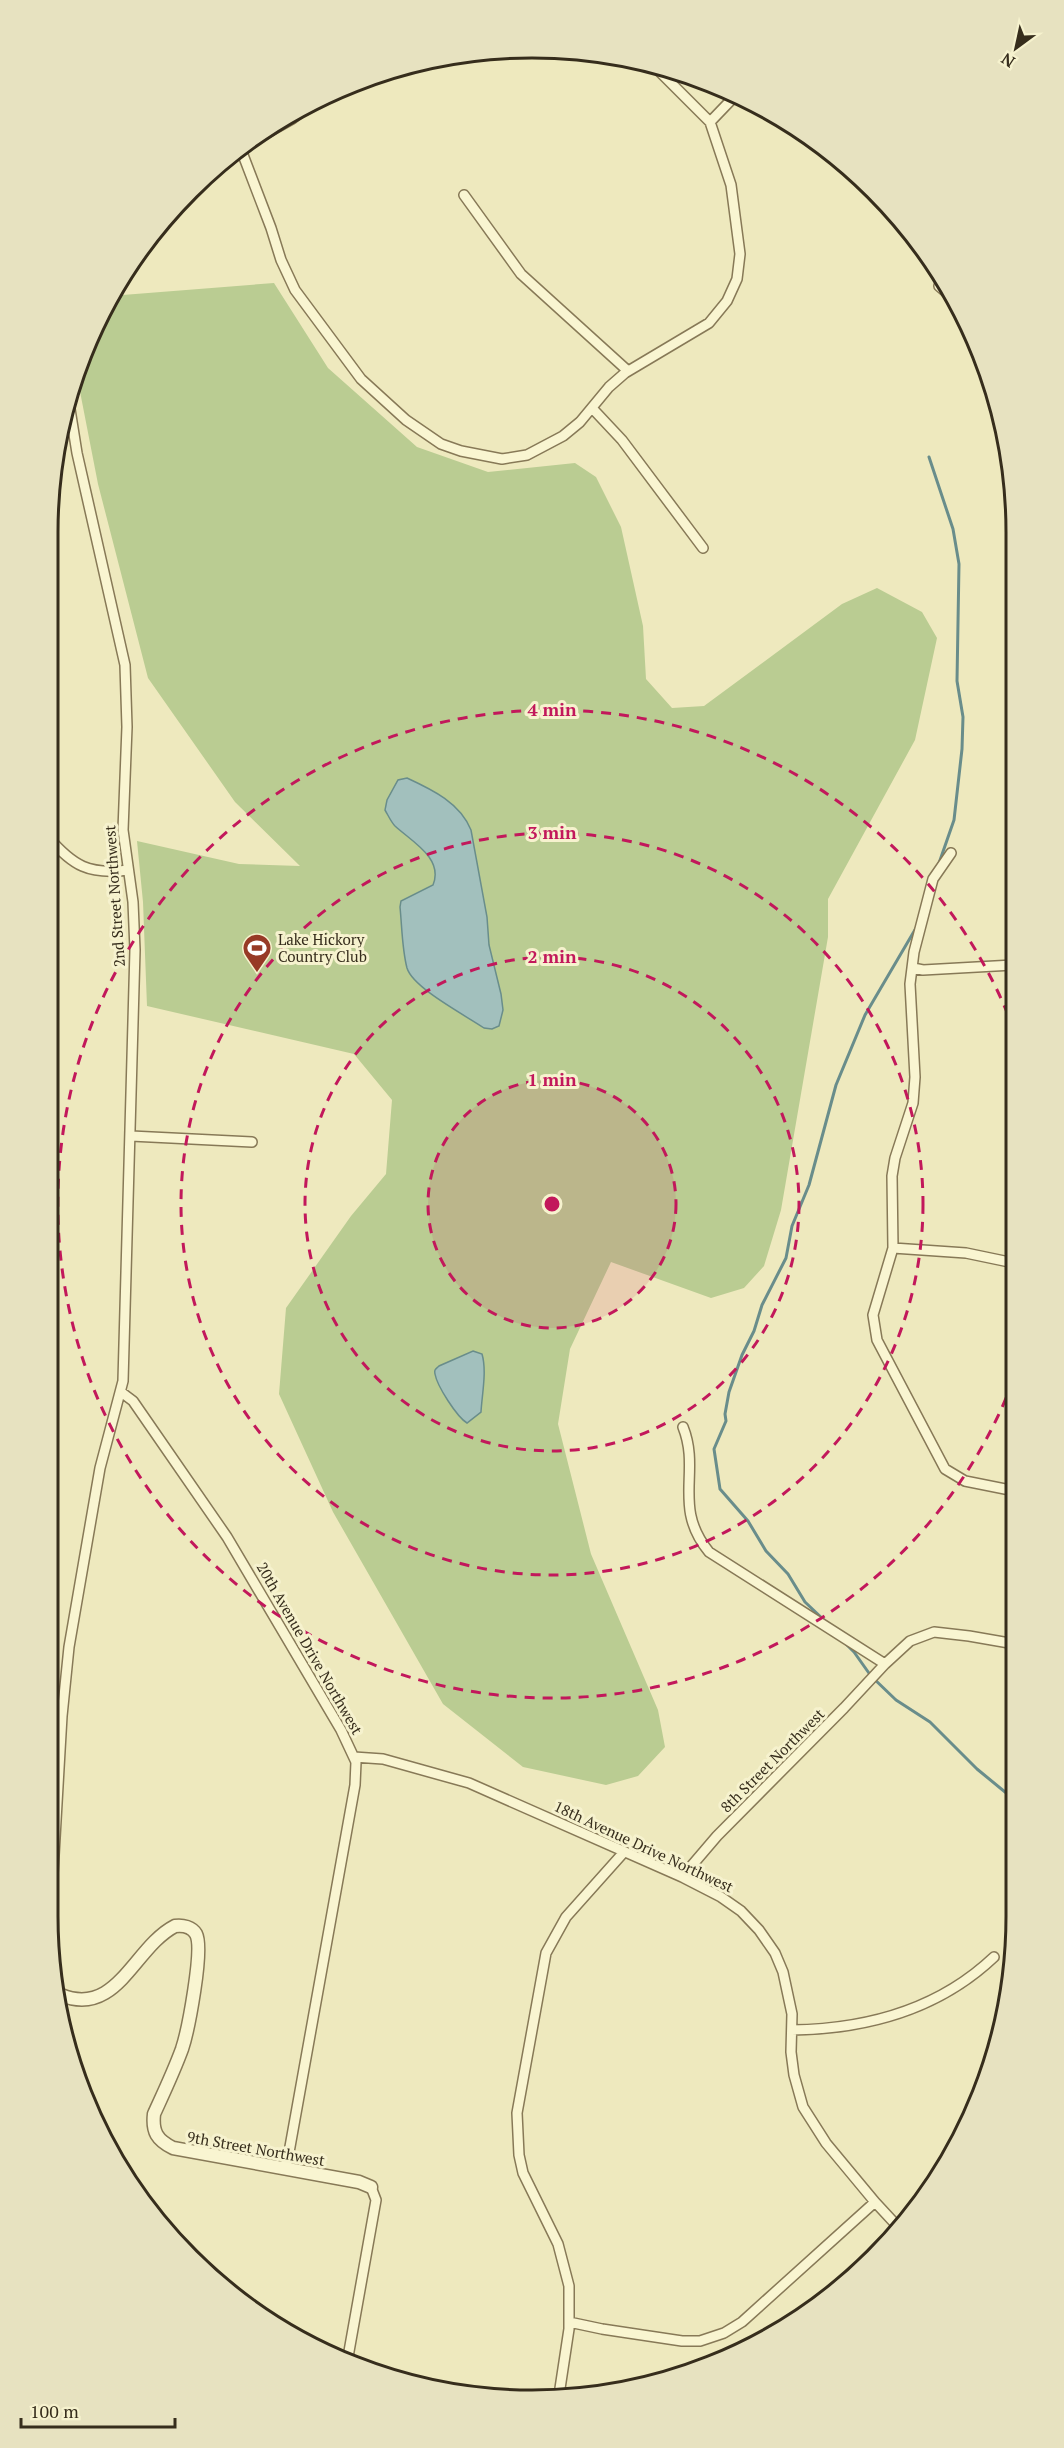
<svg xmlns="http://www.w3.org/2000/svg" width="1064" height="2448" font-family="'PT Serif',serif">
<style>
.green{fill:#bacc92}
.water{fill:#a2c0bd;stroke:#698d8b;stroke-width:1.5}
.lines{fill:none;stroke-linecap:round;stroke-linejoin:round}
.stream{stroke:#698d8b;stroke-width:3}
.minor-casing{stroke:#877957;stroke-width:12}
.tertiary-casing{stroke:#877957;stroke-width:15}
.minor{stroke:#f9f5d1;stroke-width:9}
.tertiary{stroke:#f9f5d1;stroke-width:12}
.ring{fill:none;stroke:#c2185b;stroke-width:3;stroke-dasharray:10 8}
.labels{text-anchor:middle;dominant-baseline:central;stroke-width:6;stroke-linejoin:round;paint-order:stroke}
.street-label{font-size:15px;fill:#362d1c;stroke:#f6f2ce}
.poi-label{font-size:15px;fill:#362d1c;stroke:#f6f2ce;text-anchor:start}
.rim{fill:none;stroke:#362d1c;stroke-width:3}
.centre{fill:#c2185b;stroke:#f6f2ce;stroke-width:3}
.ring-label{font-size:18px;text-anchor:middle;font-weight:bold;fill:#c2185b;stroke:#f6f2ce;stroke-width:6;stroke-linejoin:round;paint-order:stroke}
</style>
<rect width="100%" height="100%" fill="#eee9be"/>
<path class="green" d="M274 283 328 368 417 447 488 472 575 463 596 477 621 527 643 626 646 679 672 708 704 706 842 604 877 588 922 612 937 638 915 740 828 899V937L781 1210 764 1266 744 1288 711 1298 611 1262 570 1349 558 1424 591 1554 658 1710 665 1747 638 1776 606 1785 523 1767 443 1704 333 1512 279 1394 286 1308 351 1216 386 1174 392 1100 354 1054 147 1006 143 902 137 841 239 864 300 866 235 802 148 678 98 484 76 371 110 296Z"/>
<path class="water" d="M407 778C433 790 460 803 471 830L487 917 489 945 501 994 503 1010 499 1026 492 1029 484 1028C465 1015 413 988 407 968 402 949 402 927 400 907L401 901 433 885C444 858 411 841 395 826 391 822 388 815 385 810L387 800 398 780Z
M473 1351 482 1354C487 1371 482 1394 481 1412L467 1423C457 1417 437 1386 435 1374 434 1369 436 1369 439 1366Z"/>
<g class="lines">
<path class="stream" d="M929 457 953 529 959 564 957 681 963 717 962 749 954 820 938 866
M825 1621 805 1602 788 1574 766 1551 748 1521 720 1489 714 1449 726 1421 725 1414 729 1392 742 1355 754 1331 762 1305 786 1258 792 1226 809 1185 836 1085 865 1015 916 928
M845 1643 854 1652 871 1676 896 1700 930 1722 977 1769 1016 1801"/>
<g class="minor-casing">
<path id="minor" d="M710 122 734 97
M240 147 271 228 281 260 295 290 361 379 406 420 441 444 461 451 502 459 527 455 563 436 580 422 609 387 625 373 709 323 727 301 737 279 740 254 731 185 710 122 660 72
M233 152 292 119 320 97
M464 195 521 274 628 371
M939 286 954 299
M592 408 622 440 703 548
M48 837C73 866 89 875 128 870
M951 853 933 879 914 952 910 984 915 1077 913 1103 895 1158 892 1176 893 1248 873 1315 877 1340 945 1469 965 1481 1015 1491
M913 968 923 970 1013 965
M131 1136 252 1142
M893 1248 966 1253 1014 1263
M121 1392 133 1401 227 1537 341 1730 356 1762 355 1785 286 2169
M683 1427C701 1472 672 1507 709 1552L885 1664
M354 1757 383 1759 469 1783 682 1877 721 1897 741 1911 759 1930 775 1953 783 1972 792 2014 791 2052 794 2075 803 2107 826 2143 875 2202 900 2229
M682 1877 717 1836 844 1708 885 1664 910 1641 934 1632 969 1636 1015 1644
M50 1925 62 1716 69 1647 100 1468 123 1381 135 950 133 902 123 830 127 727 125 665 77 453 69 403
M792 2030C868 2029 938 2010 994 1957
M569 2322 602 2329 682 2341H700L724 2333 742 2322 875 2202
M348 2357 376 2200 371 2187
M559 2395 569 2329V2286L558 2244 523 2173 519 2155 517 2113 546 1953 566 1917 624 1852"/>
</g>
<g class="tertiary-casing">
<path id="tertiary" d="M61 1995C117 2018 134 1947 175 1926 183 1925 192 1927 196 1934 204 1949 188 2031 182 2049 174 2071 164 2092 154 2114 152 2132 157 2140 173 2148L359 2182 371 2187"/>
</g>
<use href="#minor" class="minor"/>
<use href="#tertiary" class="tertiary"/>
</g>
<circle cx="552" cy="1204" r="124" fill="#c2185b" fill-opacity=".12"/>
<g class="ring">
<circle cx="552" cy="1204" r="124"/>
<circle cx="552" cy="1204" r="247"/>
<circle cx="552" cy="1204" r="371"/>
<path d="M1013 1381A494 494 0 1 1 1013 1027"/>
</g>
<defs>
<g id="stadium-pin" transform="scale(1.5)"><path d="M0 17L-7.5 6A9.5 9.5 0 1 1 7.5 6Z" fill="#973a26" stroke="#f6f2ce"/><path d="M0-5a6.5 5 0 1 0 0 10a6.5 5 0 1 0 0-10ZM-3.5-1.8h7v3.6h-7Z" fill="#fff"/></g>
</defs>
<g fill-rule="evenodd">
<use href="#stadium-pin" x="257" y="948"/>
</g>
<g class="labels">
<g class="street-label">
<text transform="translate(114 896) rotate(-94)">2nd Street Northwest</text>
<text transform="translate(310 1648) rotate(60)">20th Avenue Drive Northwest</text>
<text transform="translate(772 1760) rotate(-45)">8th Street Northwest</text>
<text transform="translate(644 1846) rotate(25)">18th Avenue Drive Northwest</text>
<text transform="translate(256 2148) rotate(10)">9th Street Northwest</text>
</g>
<g class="poi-label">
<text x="278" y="939">Lake Hickory<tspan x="278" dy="17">Country Club</tspan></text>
</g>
</g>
<path d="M0 0H1064V2448H0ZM532 58H532A474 474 0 0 1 1006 532V1916A474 474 0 0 1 532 2390H532A474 474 0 0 1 58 1916V532A474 474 0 0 1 532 58Z" fill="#e7e2c0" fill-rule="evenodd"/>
<path class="rim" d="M532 58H532A474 474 0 0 1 1006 532V1916A474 474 0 0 1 532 2390H532A474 474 0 0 1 58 1916V532A474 474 0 0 1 532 58Z"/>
<circle cx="552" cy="1204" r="9" class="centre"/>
<g class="ring-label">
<text x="552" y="716">4 min</text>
<text x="552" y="839">3 min</text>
<text x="552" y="963">2 min</text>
<text x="552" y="1086">1 min</text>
</g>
<g transform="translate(1016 48) rotate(213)" stroke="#f6f2ce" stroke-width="4.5" paint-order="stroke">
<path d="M0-4.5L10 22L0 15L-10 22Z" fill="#362d1c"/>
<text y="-9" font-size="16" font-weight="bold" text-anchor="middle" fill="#362d1c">N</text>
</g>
<path d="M21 2418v9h154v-9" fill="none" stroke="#362d1c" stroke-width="3"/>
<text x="30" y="2418" font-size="18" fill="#362d1c" stroke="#f6f2ce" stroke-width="4.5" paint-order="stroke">100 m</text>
</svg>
